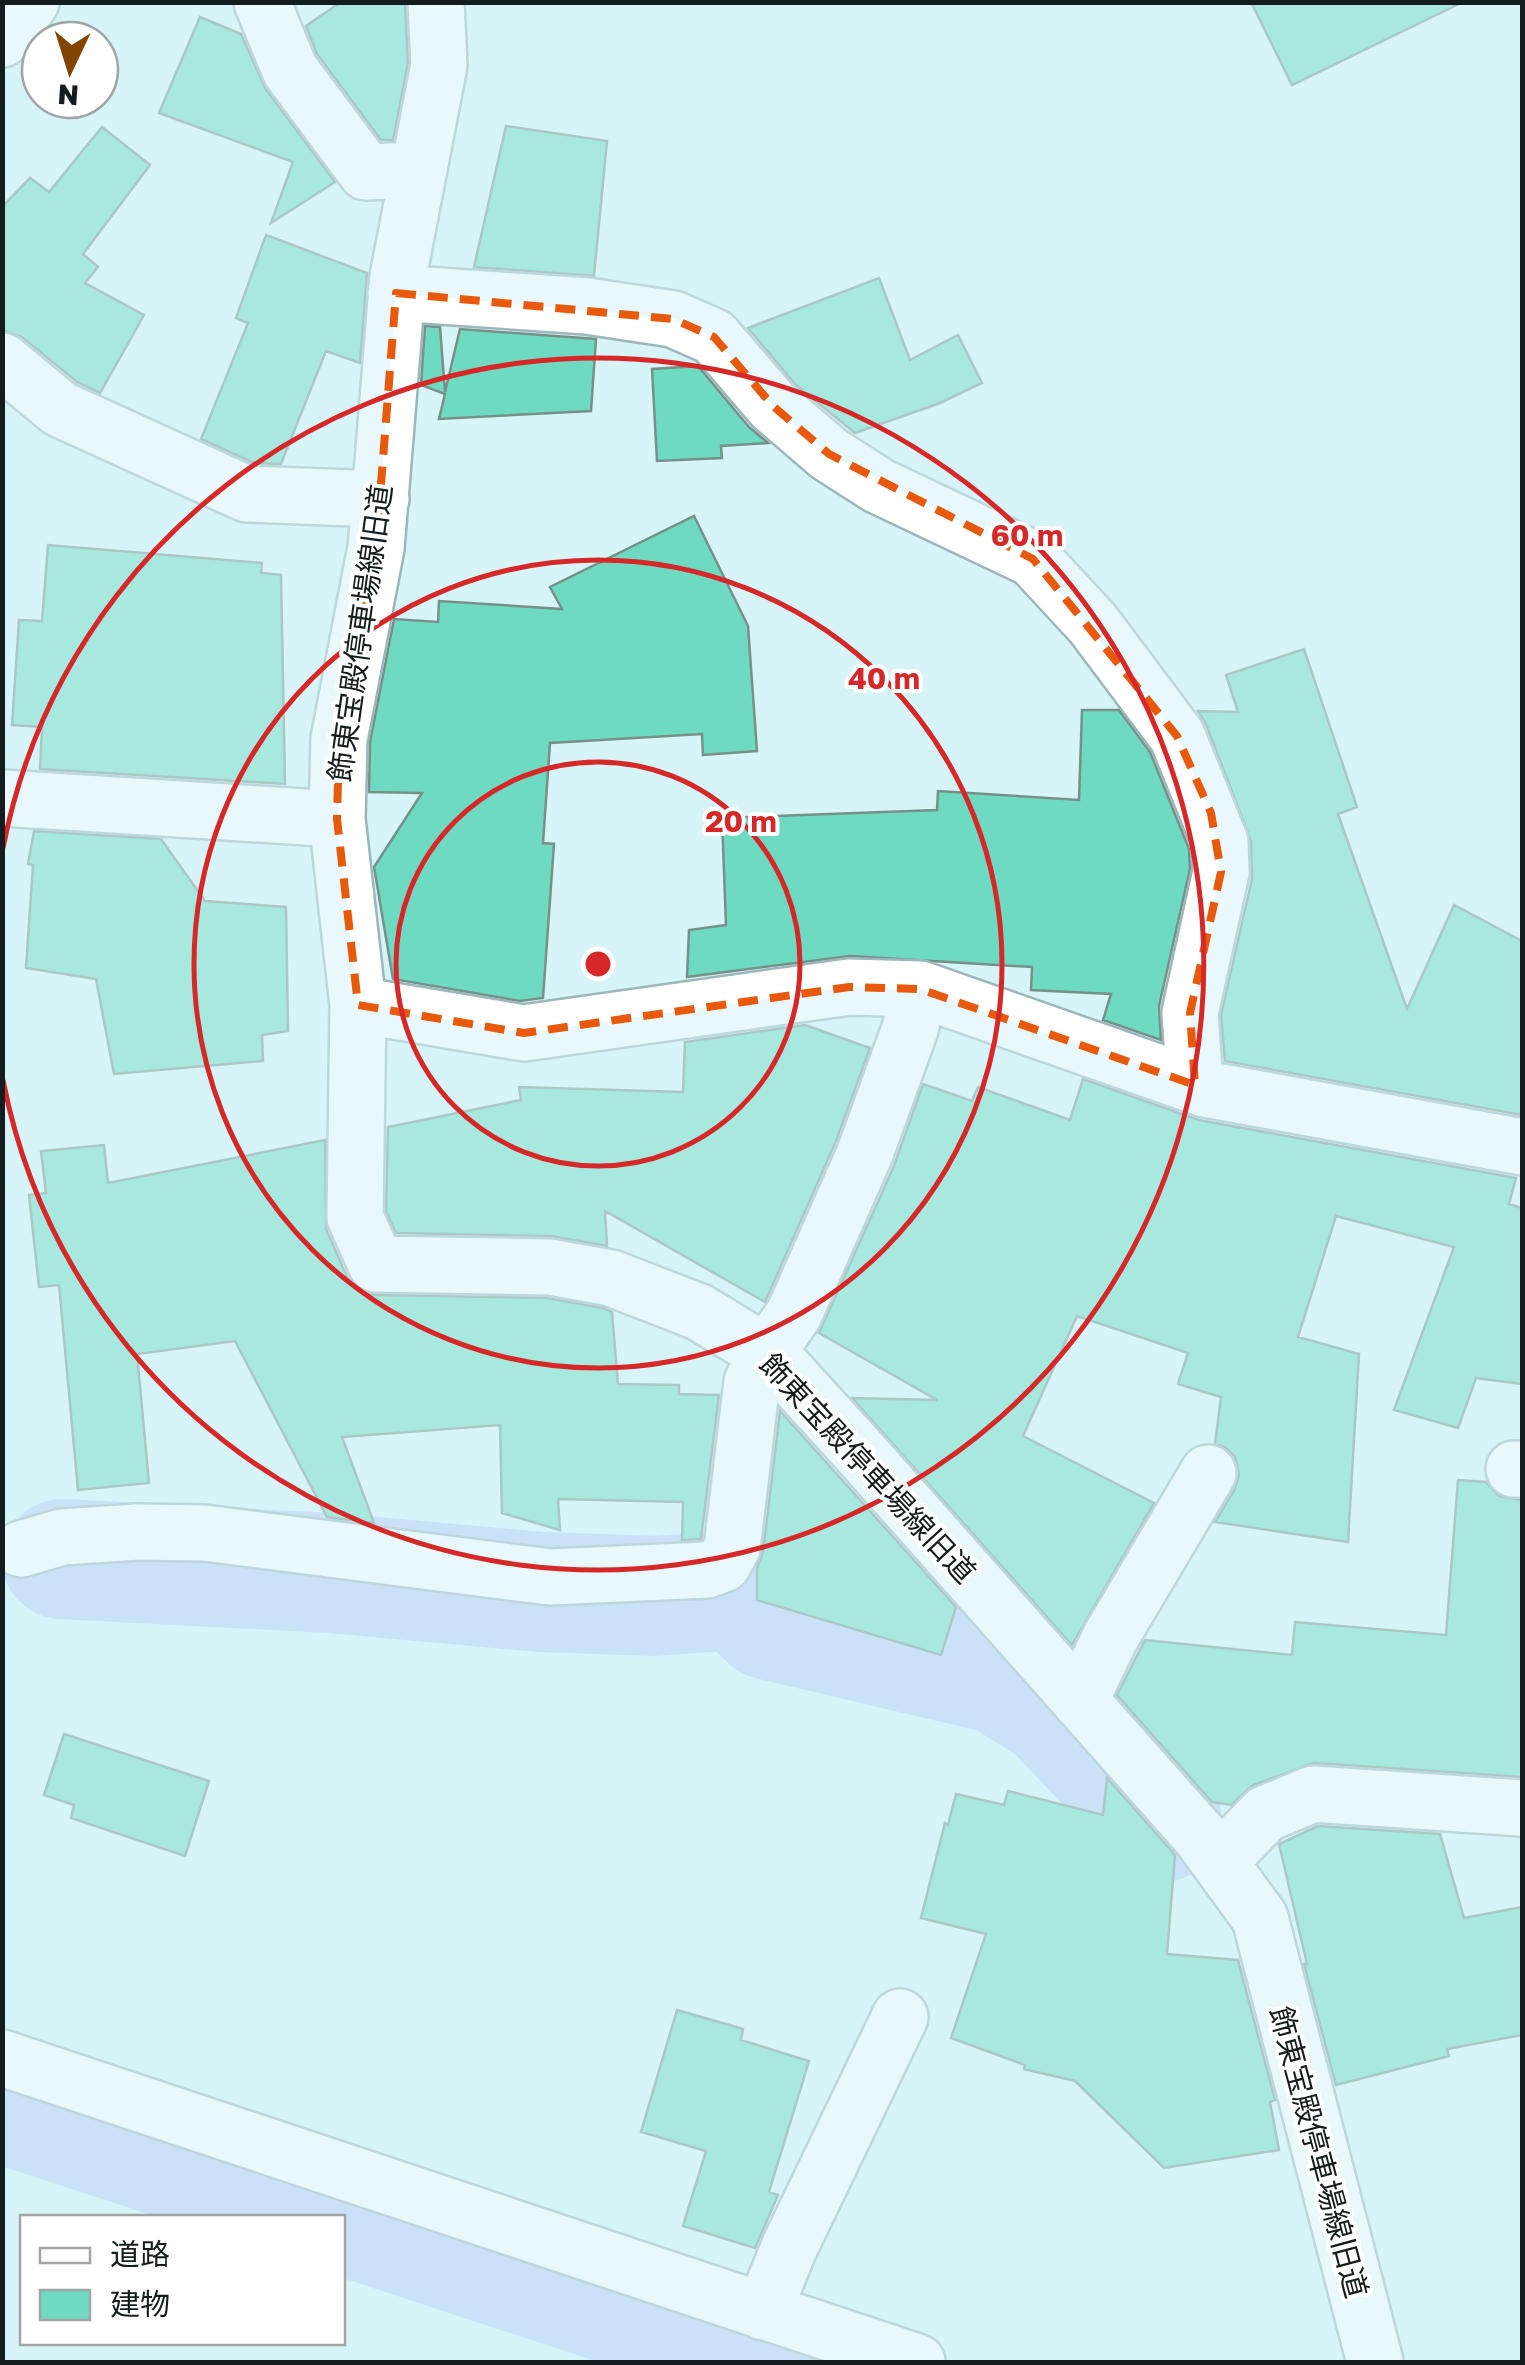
<svg xmlns="http://www.w3.org/2000/svg" width="1525" height="2365" font-family="'Golos Text','Noto Sans JP',sans-serif">
<style>
.lines{fill:none;stroke-linecap:round;stroke-linejoin:round}
.river{stroke:#b9ccf7;stroke-width:120}
.building{fill:#6edac2;stroke:#77918a;stroke-width:2.5}
.minor-casing{stroke:#9cb7bb;stroke-width:60}
.minor{stroke:#fff;stroke-width:55}
.marked{fill:none;stroke:#e8590c;stroke-width:8;stroke-dasharray:20 12;stroke-linejoin:round}
.ring{fill:none;stroke:#d62828;stroke-width:5}
.labels{text-anchor:middle;dominant-baseline:central;stroke-width:8;stroke-linejoin:round;paint-order:stroke}
.street-label{font-size:30px;fill:#131d1f;stroke:#fff}
.centre{fill:#d62828;stroke:#fff;stroke-width:5}
.ring-label{font-size:30px;text-anchor:middle;font-weight:bold;fill:#d62828;stroke:#fff;stroke-width:8;stroke-linejoin:round;paint-order:stroke}
</style>
<rect width="100%" height="100%" fill="#d7f4f8"/>
<g class="lines">
<path class="river" d="M62 1559 331 1573 541 1592 655 1596 738 1590 770 1620 1000 1674 1054 1708 1162 1822
M2 2103 791 2362"/>
</g>
<path class="building" d="M341 2H405L408 63 393 140H381L317 54 306 26Z
M1251 2H1463L1292 85Z
M200 17 241 34 265 88 335 182 271 223 293 162 159 113Z
M506 126 607 141 594 276 474 267Z
M102 127 150 165 83 254 98 267 85 283 144 315 100 393 77 382 22 337 2 330V207L30 178 49 192Z
M266 235 367 273 360 363 326 351 281 464 254 463 201 439 248 323 236 318Z
M879 278 910 360 958 335 982 383 940 403 855 433 795 384 748 328Z
M425 326 440 327 445 392 460 329 596 339 591 411 439 419 445 394 421 385Z
M698 366 749 427 768 443 721 446 722 458 657 461 652 369Z
M694 516 748 626 757 751 703 755 702 734 550 743 543 843 554 844 543 998 520 1001 393 979 374 867 422 793 369 792 370 742 394 619 438 622 439 601 562 609 550 587Z
M48 545 262 563 261 573 281 575 285 784 40 769 42 727 12 725 19 620 42 621Z
M1304 649 1357 807 1338 814 1407 1009 1454 905 1522 941V1115L1225 1061 1221 1015 1252 879 1251 841 1206 724 1198 711 1238 712 1226 675Z
M1082 710H1119L1150 752 1189 849 1190 869 1159 1006 1161 1040 1103 1020 1111 994 1031 990 1032 967 850 956 687 977 689 930 726 925 722 818 937 810 938 791 1079 800Z
M34 831 161 839 205 901 286 907 288 1031 262 1035 263 1061 114 1074 96 979 26 968 33 865 28 864Z
M805 1025 870 1048 836 1141 765 1302 605 1211 607 1246 551 1236 396 1233 386 1211 388 1127 521 1100 519 1087 683 1092 685 1042Z
M1083 1079 1199 1120 1516 1178 1509 1204 1522 1208V1384L1476 1378 1458 1428 1394 1410 1454 1247 1336 1216 1298 1337 1359 1354 1348 1542 1215 1522 1235 1489 1239 1474 1235 1457 1225 1447 1215 1444 1221 1397 1178 1384 1188 1353 1077 1316 1023 1436 1154 1503 1072 1645 852 1398 937 1400 819 1333 894 1166 923 1084 972 1101 978 1087 1070 1120Z
M325 1140 326 1229 347 1277 360 1291 375 1295 547 1298 603 1308 612 1312 618 1384 679 1385V1394L719 1395 701 1539 682 1540 683 1502 558 1499 560 1530 502 1513 500 1425 342 1437 374 1523 327 1517 235 1341 137 1354 149 1483 78 1490 59 1285 39 1287 29 1195 46 1193 41 1151 104 1145 108 1183Z
M780 1411 956 1607 941 1655 757 1600V1568L763 1552Z
M1458 1480 1486 1482 1499 1496 1522 1500V1777L1314 1763 1253 1785 1231 1805 1212 1802 1117 1695 1145 1640 1292 1655 1295 1622 1446 1635Z
M64 1734 209 1781 185 1856 71 1818 74 1805 44 1795Z
M1107 1778 1175 1855 1167 1954 1238 1960 1275 2100 1270 2102 1279 2150 1164 2168 1075 2081 1024 2069 1025 2065 951 2038 986 1934 921 1918 945 1823 948 1825 956 1794 1004 1805 1008 1791 1103 1815Z
M1318 1826 1440 1834 1464 1918 1522 1907V2035L1447 2049 1449 2056 1336 2085 1304 1964H1307L1279 1844Z
M677 2010 743 2029 741 2040 809 2061 769 2192 778 2195 755 2248 683 2226 706 2151 641 2132Z"/>
<g class="lines">
<g class="minor-casing">
<path id="minor" d="M262 2 290 70 366 172 419 170
M436 2 439 65 398 277 376 548 339 739 337 819 358 1005 355 1217 376 1264 550 1267 611 1278 699 1312 773 1357 857 1449 1201 1837 1260 1918 1375 2362
M2 39 31 2
M396 293 587 306 673 319 714 337 773 406 829 454 879 486 1033 559 1093 624 1177 736 1220 842 1221 872 1190 1013 1195 1085
M2 361 60 409 247 494 381 499
M2 798 337 819
M358 1005 524 1033 849 987 920 989 1205 1089 1522 1147
M1514 1469H1522
M21 1549 62 1537 137 1532 204 1533 550 1577 707 1570 723 1564 732 1548 752 1382 766 1354 794 1314 865 1153 910 1029 920 989
M1080 1701 1110 1638 1208 1473
M1219 1862 1265 1814 1313 1794 1522 1808
M2 2058 917 2362
M763 2312 789 2248 900 2017"/>
</g>
<use href="#minor" class="minor"/>
</g>
<path d="M0 0H1525V2365H0ZM396 293 673 319 714 337 773 406 829 454 1033 559 1177 736 1211 813 1221 872 1190 1013 1195 1085 920 989 849 987 524 1033 358 1005 337 819 339 739 376 548Z" fill="#d7f4f8" fill-opacity=".55" fill-rule="evenodd"/>
<path class="marked" d="M396 293 673 319 714 337 773 406 829 454 1033 559 1177 736 1211 813 1221 872 1190 1013 1195 1085 920 989 849 987 524 1033 358 1005 337 819 339 739 376 548Z"/>
<g class="ring">
<circle cx="598" cy="964" r="202"/>
<circle cx="598" cy="964" r="404"/>
<path d="M3 848A606 606 0 1 1 3 1080"/>
</g>
<g class="labels">
<g class="street-label">
<text transform="translate(360 633) rotate(-82)">飾東宝殿停車場線旧道</text>
<text transform="translate(868 1468) rotate(47)">飾東宝殿停車場線旧道</text>
<text transform="translate(1319 2152) rotate(75)">飾東宝殿停車場線旧道</text>
</g>
</g>
<circle cx="598" cy="964" r="15" class="centre"/>
<g class="ring-label">
<text x="1027" y="546">60 m</text>
<text x="884" y="689">40 m</text>
<text x="741" y="832">20 m</text>
</g>
<rect width="1525" height="2365" fill="none" stroke="#131d1f" stroke-width="10"/>
<rect x="20" y="2215" width="325" height="130" fill="#ffffff" stroke="#a1a5a5" stroke-width="2.5"/>
<rect x="40" y="2248" width="50" height="15" fill="#ffffff" stroke="#a1a5a5" stroke-width="2.5"/>
<text x="110" y="2265" font-size="30" fill="#131d1f">道路</text>
<rect x="40" y="2290" width="50" height="30" fill="#6edac2" stroke="#a1a5a5" stroke-width="2.5"/>
<text x="110" y="2315" font-size="30" fill="#131d1f">建物</text>
<g transform="translate(70 70) rotate(184)"><circle r="48" fill="#ffffff" stroke="#a1a5a5" stroke-width="2.5"/>
<path d="M0-8L18 38L0 25L-18 38Z" fill="#814500"/>
<text y="-15" font-size="28" font-weight="bold" text-anchor="middle" fill="#131d1f">N</text>
</g>
</svg>
